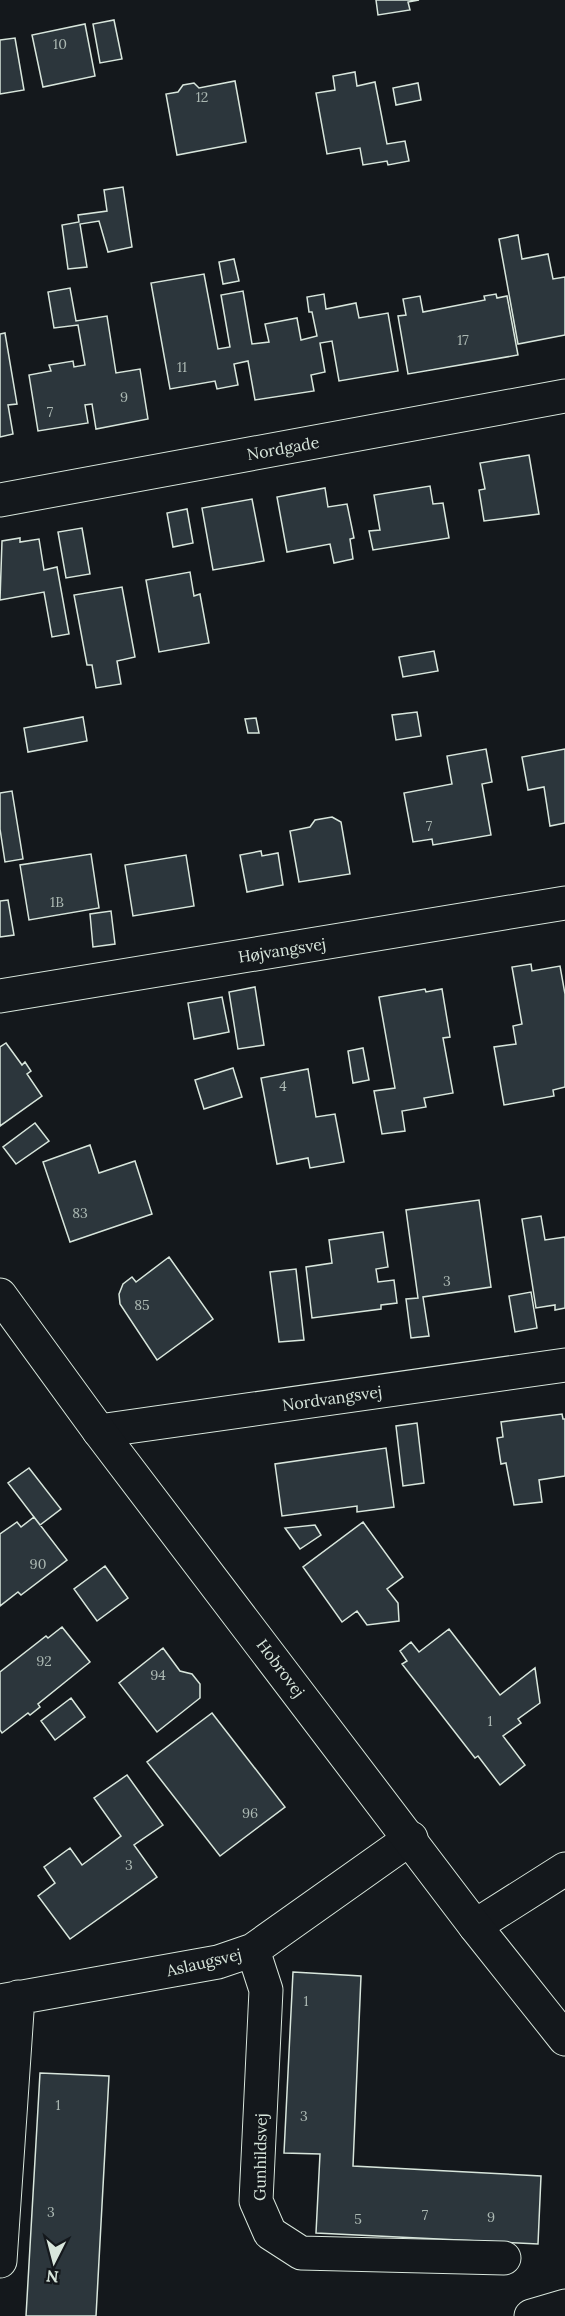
<svg xmlns="http://www.w3.org/2000/svg" width="565" height="2316" font-family="Lora,serif">
<style>
.building{fill:#2c363c;stroke:#d8e6dc;stroke-width:1.5}
.lines{fill:none;stroke-linecap:round;stroke-linejoin:round}
.street-casing{stroke:#d8e6dc;stroke-width:35}
.secondary-casing{stroke:#d8e6dc;stroke-width:35}
.street{stroke:#14181c;stroke-width:33}
.secondary{stroke:#14181c;stroke-width:33}
.labels{text-anchor:middle;dominant-baseline:central;stroke-width:4.5;stroke-linejoin:round;paint-order:stroke}
.number-label{font-size:14px;fill:#adbab4}
.street-label{font-size:16px;fill:#d8e6dc;stroke:#14181c}
</style>
<rect width="100%" height="100%" fill="#14181c"/>
<path class="building" d="M376 0H419L408 2 410 10 378 15Z
M114 20 122 59 100 63 93 24Z
M85 24 95 76 43 87 32 35Z
M15 38 24 90 0 94V40Z
M355 72 357 86 375 82 387 144 405 141 409 161 388 165 387 161 363 165 360 148 327 154 316 93 335 90 333 76Z
M235 81 246 142 177 155 166 94 178 92 183 85 194 83 199 88Z
M418 83 421 100 396 105 393 88Z
M123 187 132 247 108 252 99 221 80 224 87 267 68 269 62 225 79 222 78 215 107 211 104 190Z
M518 235 522 259 548 254 553 279 565 277V335L518 344 499 239Z
M234 259 239 281 223 284 219 262Z
M204 274 218 349 230 347 221 295 243 291 252 344 269 342 265 324 297 318 301 340 317 336 312 312H309L307 297 324 294 326 309 356 303 359 318 388 313 398 371 339 381 332 341 320 343 325 372 311 375 314 391 255 400 248 361 234 364 238 385 217 389 215 381 170 389 151 283Z
M70 288 76 321 107 316 116 373 140 369 148 419 96 429 92 404 85 405 88 423 38 431 29 375 51 371 49 365 73 361 74 367 85 365 78 325 54 328 48 292Z
M496 294 497 298 507 296 518 355 408 374 398 316 406 315 403 299 420 296 423 312 485 300 484 296Z
M5 333 17 404 8 405 13 434 0 437V334Z
M529 455 539 514 484 521 479 490 485 489 480 463Z
M430 486 433 504 443 503 449 538 373 550 369 531 380 530 374 495Z
M325 488 328 507 347 504 354 538 350 539 353 559 334 563 330 544 287 552 277 497Z
M252 499 264 561 213 570 202 508Z
M187 509 193 543 173 547 167 513Z
M82 528 90 574 66 578 58 532Z
M20 538V542L39 539 44 570 57 567 69 634 52 637 44 592 0 600 2 541Z
M190 572 194 596 200 594 209 643 159 652 146 580Z
M122 587 135 657 117 661 121 684 96 688 92 665H87L74 595Z
M434 651 438 671 403 677 399 657Z
M417 712 421 736 396 740 392 715Z
M83 717 87 741 28 752 24 728Z
M256 718 259 733H248L245 719Z
M486 749 492 782 482 784 491 835 433 845 432 839 413 842 404 793 452 784 447 756Z
M565 749V823L550 826 544 787 528 790 522 757Z
M12 791 23 859 5 862 0 829V793Z
M332 817 341 822 350 874 299 882 290 831 310 827 315 820Z
M261 851 262 856 278 853 283 885 247 892 240 855Z
M91 854 99 908 29 920 20 865Z
M186 855 194 906 133 916 125 865Z
M8 900 14 935 0 937V901Z
M111 911 115 944 93 947 90 914Z
M531 964 532 971 560 966 565 994V1087L553 1090 554 1096 504 1105 494 1047 516 1044 513 1026 522 1024 512 967Z
M255 987 264 1045 238 1049 229 992Z
M425 989 426 992 442 989 450 1037 443 1038 453 1093 424 1098 426 1107 402 1111 405 1131 382 1134 374 1091 395 1088 379 997Z
M222 997 229 1032 194 1039 188 1003Z
M6 1043 22 1065 25 1062 31 1071 27 1074 42 1096 0 1126V1047Z
M363 1048 369 1080 353 1083 348 1051Z
M233 1068 242 1097 204 1109 195 1080Z
M308 1069 316 1117 335 1114 344 1162 310 1168 308 1158 277 1164 261 1078Z
M35 1123 49 1141 16 1164 3 1147Z
M90 1145 99 1173 135 1161 152 1214 70 1242 43 1162Z
M479 1200 491 1287 423 1297 429 1336 411 1338 406 1299 418 1298 406 1210Z
M541 1216 545 1240 565 1237V1308L555 1310V1305L536 1308 522 1219Z
M383 1232 388 1267 376 1269 378 1282 394 1280 397 1303 381 1305V1309L312 1318 306 1267 332 1263 329 1240Z
M169 1257 213 1319 157 1360 120 1304 119 1294 123 1284 132 1277 136 1282Z
M296 1269 304 1340 279 1342 270 1272Z
M531 1292 537 1328 515 1332 509 1296Z
M562 1414 563 1419H565V1476L539 1480 542 1502 514 1505 506 1463 501 1464 497 1438 503 1437 501 1422Z
M417 1423 424 1483 403 1486 396 1426Z
M386 1448 394 1507 357 1512V1506L282 1516 275 1464Z
M29 1468 61 1509 40 1525 8 1483Z
M34 1517 67 1560 21 1595 18 1592 0 1606V1534L17 1522 21 1527Z
M363 1522 403 1577 387 1589 398 1603 399 1621 367 1625 357 1611 342 1622 303 1567Z
M315 1525 321 1535 300 1549 285 1528Z
M105 1566 128 1598 97 1621 74 1589Z
M62 1627 90 1662 38 1704 40 1707 30 1715 28 1713 2 1733 0 1730V1672L46 1636 48 1638Z
M449 1629 500 1695 535 1668 540 1703 518 1719 521 1723 503 1736 525 1765 500 1785 478 1756 475 1758 402 1664 407 1661 400 1651 411 1642 419 1652Z
M163 1648 180 1671 192 1674 200 1684V1698L157 1732 119 1683Z
M71 1698 85 1717 55 1740 41 1721Z
M212 1713 285 1807 220 1856 147 1762Z
M127 1775 163 1825 134 1845 157 1877 70 1939 38 1896 55 1883 44 1867 70 1848 82 1865 121 1836 94 1798Z
M293 1972 361 1976 353 2166 541 2176 538 2244 316 2233 320 2154 284 2153Z
M40 2073 109 2076 96 2316H26Z"/>
<g class="lines">
<g class="street-casing">
<path id="street" d="M0 500 565 396
M0 996 565 903
M99 1431 565 1365
M475 1926 565 1869
M253 1950 266 1990 256 2201 270 2233 301 2253 504 2258
M0 2001 218 1962 253 1950 411 1838
M0 2261 18 1997
M531 2316 565 2306"/>
</g>
<g class="secondary-casing">
<path id="secondary" d="M0 1295 99 1431 475 1926 565 2039"/>
</g>
<use href="#street" class="street"/>
<use href="#secondary" class="secondary"/>
</g>
<g class="labels">
<g class="number-label">
<text x="60" y="44">10</text>
<text x="202" y="97">12</text>
<text x="463" y="340">17</text>
<text x="182" y="367">11</text>
<text x="124" y="397">9</text>
<text x="50" y="412">7</text>
<text x="429" y="826">7</text>
<text x="57" y="902">1B</text>
<text x="283" y="1086">4</text>
<text x="80" y="1213">83</text>
<text x="447" y="1281">3</text>
<text x="142" y="1305">85</text>
<text x="38" y="1564">90</text>
<text x="44" y="1661">92</text>
<text x="158" y="1675">94</text>
<text x="490" y="1721">1</text>
<text x="250" y="1813">96</text>
<text x="129" y="1865">3</text>
<text x="306" y="2001">1</text>
<text x="58" y="2105">1</text>
<text x="304" y="2116">3</text>
<text x="51" y="2212">3</text>
<text x="425" y="2215">7</text>
<text x="491" y="2217">9</text>
<text x="358" y="2219">5</text>
</g>
<g class="street-label">
<text transform="translate(283 448) rotate(-10)">Nordgade</text>
<text transform="translate(282 950) rotate(-9)">Højvangsvej</text>
<text transform="translate(332 1398) rotate(-8)">Nordvangsvej</text>
<text transform="translate(281 1668) rotate(53)">Hobrovej</text>
<text transform="translate(204 1962) rotate(-13)">Aslaugsvej</text>
<text transform="translate(260 2157) rotate(-89)">Gunhildsvej</text>
</g>
</g>
<g transform="translate(54 2262) rotate(186)" stroke="#14181c" stroke-width="4.5" paint-order="stroke">
<path d="M0-4.5L10 22L0 15L-10 22Z" fill="#d8e6dc"/>
<text y="-9" font-size="16" font-weight="bold" text-anchor="middle" fill="#d8e6dc">N</text>
</g>
</svg>
